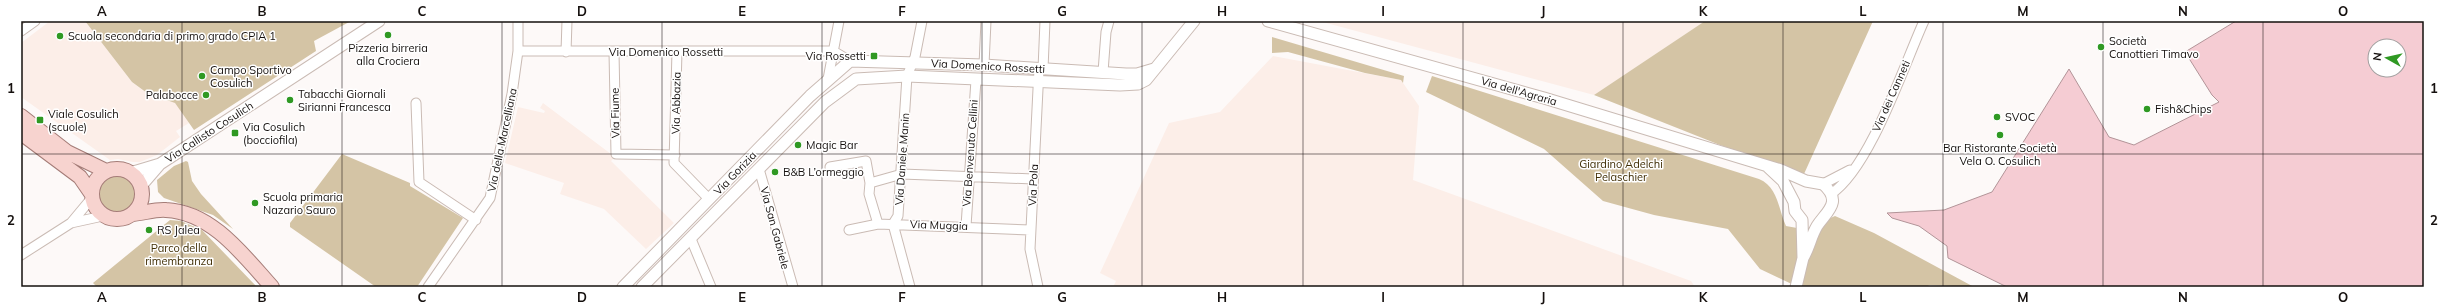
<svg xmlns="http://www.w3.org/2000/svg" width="2445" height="308" font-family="Mulish,sans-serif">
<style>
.built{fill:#fceee8}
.green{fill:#d4c4a5}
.water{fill:#f5ccd3;stroke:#b29498;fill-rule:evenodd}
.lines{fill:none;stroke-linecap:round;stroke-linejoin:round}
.minor-casing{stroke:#cabbb4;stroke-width:11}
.tertiary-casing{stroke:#cabbb4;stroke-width:13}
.primary-casing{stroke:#a47c77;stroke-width:16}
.minor{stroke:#fff;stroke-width:9}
.tertiary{stroke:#fff;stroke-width:11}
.primary{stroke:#f7d3cf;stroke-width:14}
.grid{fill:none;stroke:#15100e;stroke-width:1;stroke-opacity:0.55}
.poi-dot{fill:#2f9923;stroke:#fff;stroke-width:1.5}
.labels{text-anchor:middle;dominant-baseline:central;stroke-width:3;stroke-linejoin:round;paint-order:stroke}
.poi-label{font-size:11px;fill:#15100e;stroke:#fff;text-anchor:start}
.street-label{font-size:11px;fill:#15100e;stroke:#fff}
.park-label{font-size:11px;fill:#402e04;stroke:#fff}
.neatline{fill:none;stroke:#15100e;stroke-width:1.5}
.grid-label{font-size:13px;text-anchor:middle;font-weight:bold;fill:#15100e}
</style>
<rect width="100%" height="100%" fill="#fdf9f8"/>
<path class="built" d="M50 21H85L132 82 145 92 173 101 177 105 189 123 176 131 180 137 157 155 140 162H133L118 159 110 160 21 97V43Z
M1319 21H1705L1594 95Z
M1273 56 1401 80 1419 106 1413 180 1691 281 1695 287H1113L1116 281 1100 273 1169 123 1220 112Z
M543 103 615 157 611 161 674 223 646 249 604 209 560 194 564 183 505 163 518 107 544 113 545 111 540 108Z"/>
<path class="green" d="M85 21H351L314 41 316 51 194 130 175 103 147 93 132 82Z
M1705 21H1873L1804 174 1720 145 1594 95Z
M1272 37 1404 76 1403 83 1401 80 1365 73 1288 52 1272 53Z
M1432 76 1759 179C1778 187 1778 208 1786 226L1819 232 1826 220 1835 216 1874 233 1974 287 1930 285 1925 287H1798L1760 269 1728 229 1654 215 1603 201 1544 149 1426 92Z
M342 154 410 183V186L463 218 417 287H376L290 227V223Z
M186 161 188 162 192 181 201 194 233 229 213 215 164 198 158 192 157 180 174 166Z
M97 194a20 20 0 1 1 40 0a20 20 0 1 1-40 0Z
M170 220 181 221 202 230 257 287H97L93 283Z"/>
<path class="water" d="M2236 21H2424V287H2007L1948 258 1947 246 1919 226 1892 218 1887 213 1944 210 1992 192 2069 69 2109 137 2134 145 2219 102 2212 95 2185 52ZM2375 46H2399V70H2375Z"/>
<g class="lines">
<g class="minor-casing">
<path id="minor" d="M21 31 35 21
M518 51H833L850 61
M677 51 674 163 709 199
M566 52 567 21
M614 52 616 154 675 155
M984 65 986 21
M1043 69 1045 21
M1103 72 1106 32 1109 21
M828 79 839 21
M416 103 419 182 476 220
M830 167 866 161 870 183
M759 169 793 287
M1823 184 1850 170
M1831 194C1870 168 1904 65 1924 21
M71 223 103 216
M878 224 869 194 870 183 902 174 1033 179
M966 226 976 80
M849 230 878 224 1030 230
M691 239 711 287
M21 255 71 223 91 199
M428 287 490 198 512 94 518 51V21
M910 287 893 224 898 216 907 76 915 57 922 21
M1038 287 1030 249 1039 69"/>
</g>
<g class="tertiary-casing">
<path id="tertiary" d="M1268 21 1544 98 1781 170 1806 181 1823 184C1843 202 1827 211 1817 226 1811 236 1809 248 1803 258
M1768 167 1783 181 1794 202 1795 211 1802 220 1803 258 1796 287
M130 173 160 164
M141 186 160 164 379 21
M623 287 810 96 850 61 984 65 1126 74H1137L1154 69
M642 287 825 102 856 79 907 76 1120 85 1138 84 1146 80 1194 21"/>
</g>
<g class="primary-casing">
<path id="primary" d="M21 116 67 152 106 171
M21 133 80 177 91 193
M92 194a25 25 0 1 1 50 0a25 25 0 1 1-50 0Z
M133 214C144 213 156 209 166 210 212 212 244 256 272 287"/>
</g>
<use href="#minor" class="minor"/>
<use href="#tertiary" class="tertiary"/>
<use href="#primary" class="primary"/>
</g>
<path class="grid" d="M182 21V287M342 21V287M502 21V287M662 21V287M822 21V287M982 21V287M1142 21V287M1303 21V287M1463 21V287M1623 21V287M1783 21V287M1943 21V287M2103 21V287M2263 21V287M21 154H2424"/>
<g class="poi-dot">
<circle cx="388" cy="35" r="4"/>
<circle cx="60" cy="36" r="4"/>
<circle cx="2101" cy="47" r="4"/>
<rect x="870" y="52" width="8" height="8" rx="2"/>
<circle cx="202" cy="76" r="4"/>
<circle cx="206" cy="95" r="4"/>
<circle cx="290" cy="100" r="4"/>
<circle cx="2147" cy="109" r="4"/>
<circle cx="1997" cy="117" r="4"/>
<rect x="36" y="116" width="8" height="8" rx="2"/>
<rect x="231" y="129" width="8" height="8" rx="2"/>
<circle cx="2000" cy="135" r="4"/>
<circle cx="798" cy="145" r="4"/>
<circle cx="775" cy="172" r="4"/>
<circle cx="255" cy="203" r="4"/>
<circle cx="149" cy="230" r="4"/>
</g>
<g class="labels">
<g class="poi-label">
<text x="68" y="36">Scuola secondaria di primo grado CPIA 1</text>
<text x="2109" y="41">Società<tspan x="2109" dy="13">Canottieri Timavo</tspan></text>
<text x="388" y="48" text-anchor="middle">Pizzeria birreria<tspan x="388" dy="13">alla Crociera</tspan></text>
<text x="866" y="56" text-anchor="end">Via Rossetti</text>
<text x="210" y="70">Campo Sportivo<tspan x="210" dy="13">Cosulich</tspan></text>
<text x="298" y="94">Tabacchi Giornali<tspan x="298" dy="13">Sirianni Francesca</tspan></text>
<text x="198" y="95" text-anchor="end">Palabocce</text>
<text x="2155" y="109">Fish&amp;Chips</text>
<text x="48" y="114">Viale Cosulich<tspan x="48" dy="13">(scuole)</tspan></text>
<text x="2005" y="117">SVOC</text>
<text x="243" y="127">Via Cosulich<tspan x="243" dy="13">(bocciofila)</tspan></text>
<text x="806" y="145">Magic Bar</text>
<text x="2000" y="148" text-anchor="middle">Bar Ristorante Società<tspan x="2000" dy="13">Vela O. Cosulich</tspan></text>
<text x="783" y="172">B&amp;B L’ormeggio</text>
<text x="263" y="197">Scuola primaria<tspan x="263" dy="13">Nazario Sauro</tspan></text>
<text x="157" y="230">RS Jalea</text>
</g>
<g class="street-label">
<text x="666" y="52">Via Domenico Rossetti</text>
<text transform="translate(988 66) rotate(3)">Via Domenico Rossetti</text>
<text transform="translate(1519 91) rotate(16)">Via dell'Agraria</text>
<text transform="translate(1891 96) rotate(-66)">Via dei Canneti</text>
<text transform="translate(676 103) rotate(-89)">Via Abbazia</text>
<text transform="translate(615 113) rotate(-91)">Via Fiume</text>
<text transform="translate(209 132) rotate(-33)">Via Callisto Cosulich</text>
<text transform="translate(502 140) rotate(-78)">Via della Marcelliana</text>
<text transform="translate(970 153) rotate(-86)">Via Benvenuto Cellini</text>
<text transform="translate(902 159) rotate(-86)">Via Daniele Manin</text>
<text transform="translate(735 173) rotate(-46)">Via Gorizia</text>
<text transform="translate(1033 185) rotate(-87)">Via Pola</text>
<text transform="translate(939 225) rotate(2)">Via Muggia</text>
<text transform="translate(775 228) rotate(75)">Via San Gabriele</text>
</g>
<g class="park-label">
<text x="1621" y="164">Giardino Adelchi<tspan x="1621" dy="13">Pelaschier</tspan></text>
<text x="179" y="248">Parco della<tspan x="179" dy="13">rimembranza</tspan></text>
</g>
</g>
<rect width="2445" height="308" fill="none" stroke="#ffffff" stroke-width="44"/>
<g transform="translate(2387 58) rotate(278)"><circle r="19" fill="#ffffff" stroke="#a19f9f"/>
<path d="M0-3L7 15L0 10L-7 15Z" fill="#2f9923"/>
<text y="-6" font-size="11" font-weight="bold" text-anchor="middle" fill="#15100e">N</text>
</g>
<rect x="22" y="22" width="2401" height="264" class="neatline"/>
<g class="grid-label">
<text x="102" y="16">A</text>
<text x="262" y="16">B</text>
<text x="422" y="16">C</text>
<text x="582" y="16">D</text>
<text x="742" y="16">E</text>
<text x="902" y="16">F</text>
<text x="1062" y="16">G</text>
<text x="1222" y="16">H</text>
<text x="1383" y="16">I</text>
<text x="1543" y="16">J</text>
<text x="1703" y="16">K</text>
<text x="1863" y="16">L</text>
<text x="2023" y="16">M</text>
<text x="2183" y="16">N</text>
<text x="2343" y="16">O</text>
<text x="11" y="93">1</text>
<text x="2434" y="93">1</text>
<text x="11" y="225">2</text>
<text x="2434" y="225">2</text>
<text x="102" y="302">A</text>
<text x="262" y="302">B</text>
<text x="422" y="302">C</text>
<text x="582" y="302">D</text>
<text x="742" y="302">E</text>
<text x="902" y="302">F</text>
<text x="1062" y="302">G</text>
<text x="1222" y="302">H</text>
<text x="1383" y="302">I</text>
<text x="1543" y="302">J</text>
<text x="1703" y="302">K</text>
<text x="1863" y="302">L</text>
<text x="2023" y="302">M</text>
<text x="2183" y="302">N</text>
<text x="2343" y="302">O</text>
</g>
</svg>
